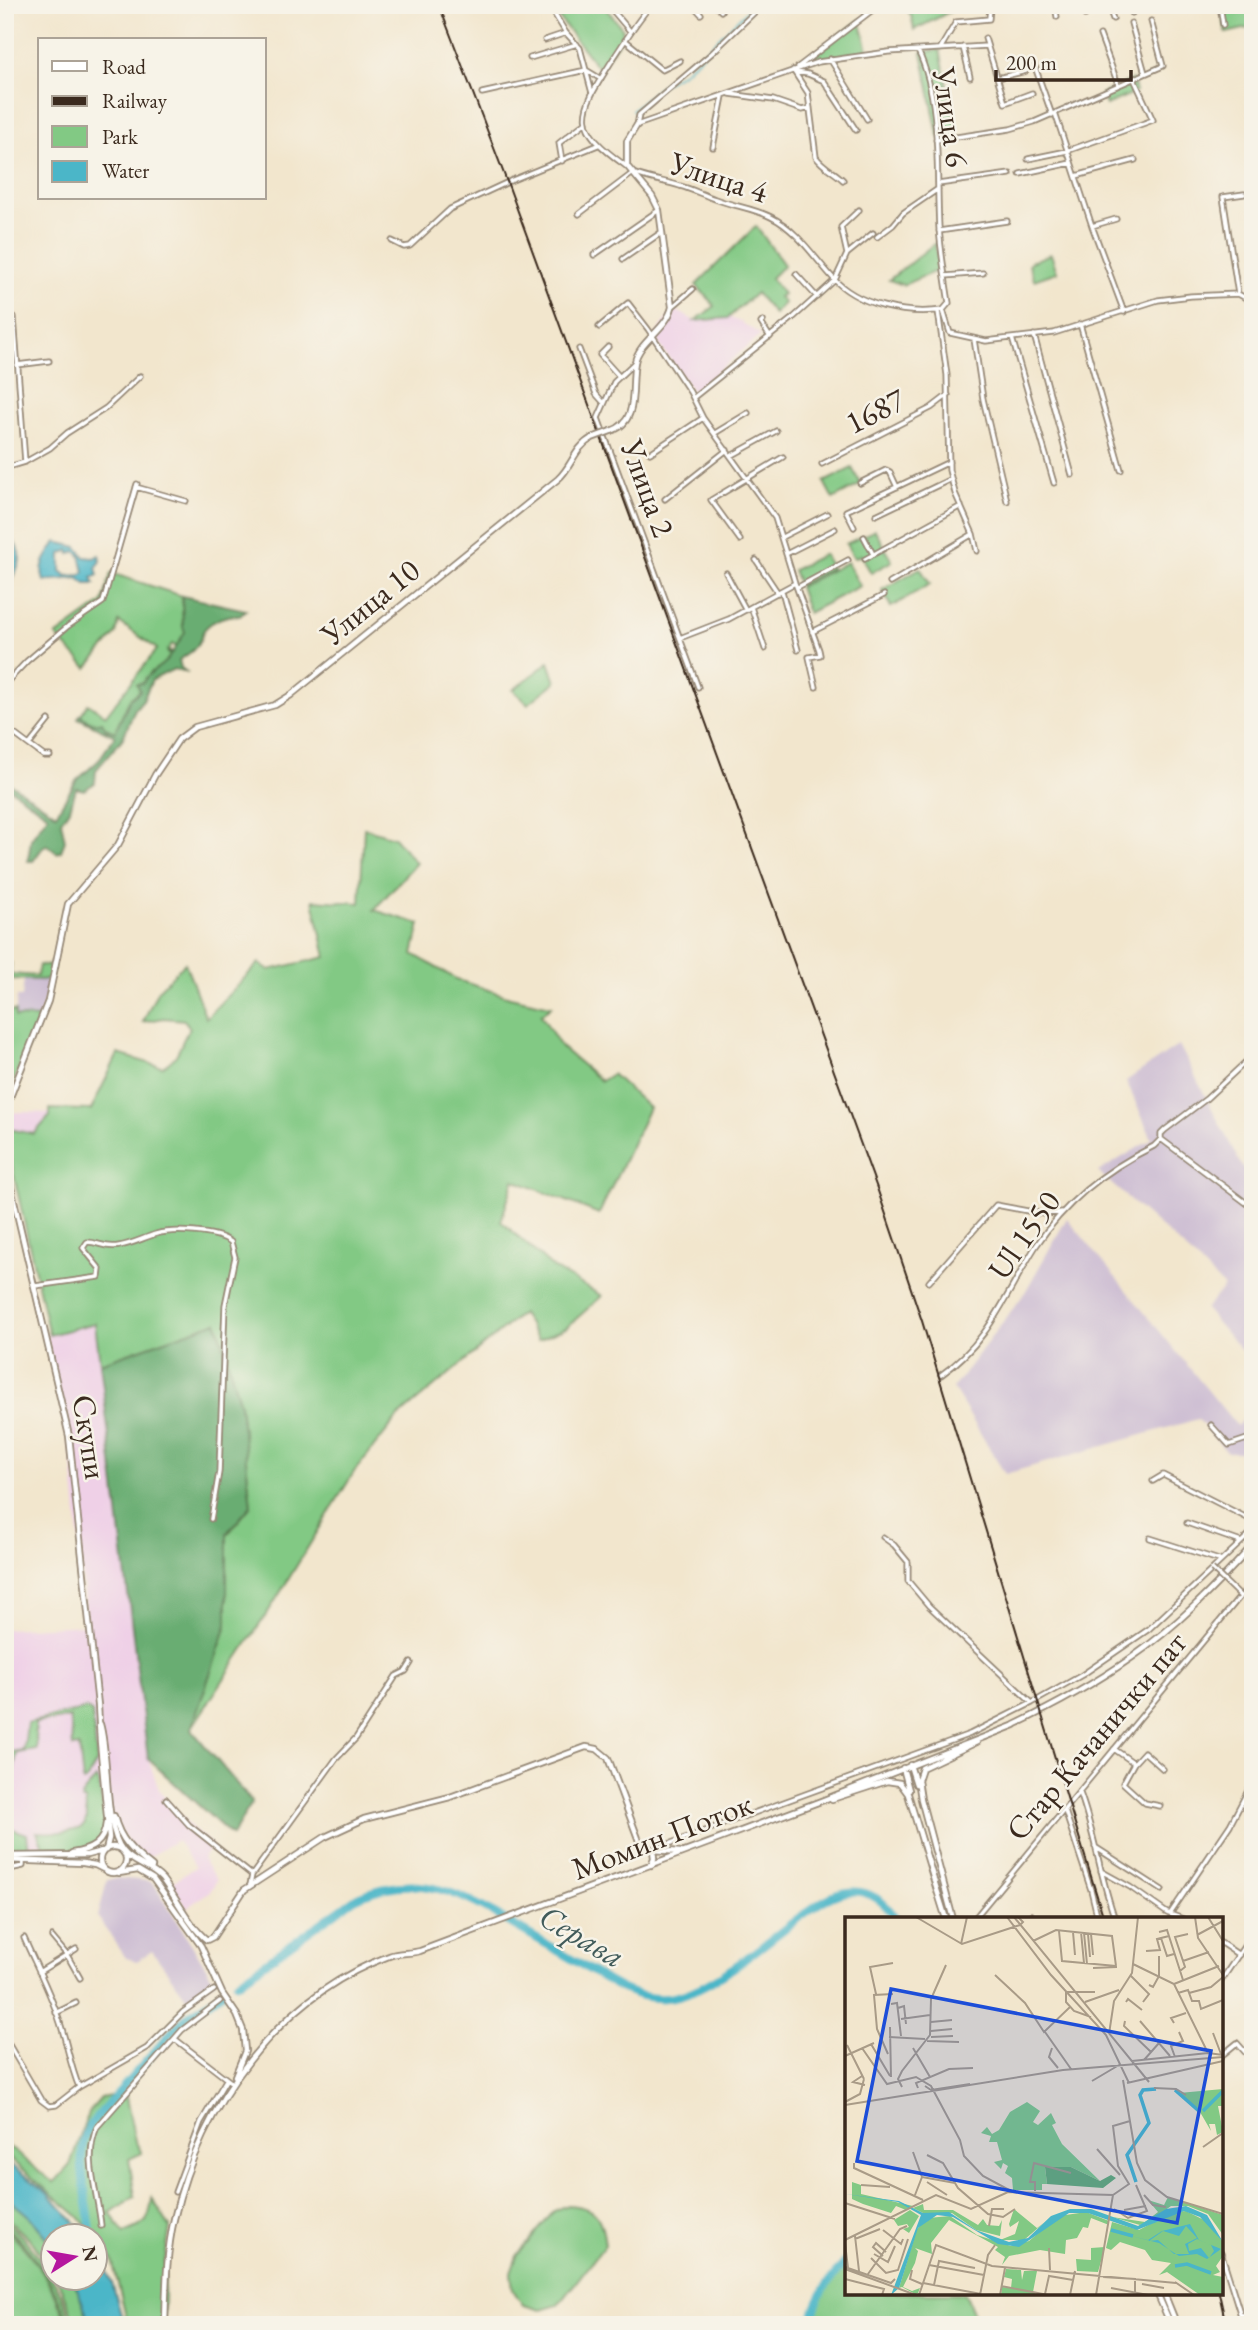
<svg xmlns="http://www.w3.org/2000/svg" width="1258" height="2330" font-family="'EB Garamond',serif">
<style>
.built{fill:#efd0e7}
.industrial{fill:#cdbed3}
.green{fill:#82c984;stroke:#5e7a51;stroke-width:2}
.forest{fill:#69ad72;stroke:#526c48;stroke-width:2}
.water{fill:#4bb6c8;stroke:#437073;stroke-width:2;fill-rule:evenodd}
.lines{fill:none;stroke-linecap:round;stroke-linejoin:round}
.stream{stroke:#4bb6c8;stroke-width:2}
.river{stroke:#4bb6c8;stroke-width:8}
.minor-casing{stroke:#968876;stroke-width:7}
.tertiary-casing{stroke:#968876;stroke-width:8}
.minor{stroke:#fff;stroke-width:3.5}
.tertiary{stroke:#fff;stroke-width:4.5}
.rail{stroke:#3b2a1e;stroke-width:2}
.minor-bridge-casing{stroke:#968876;stroke-width:7;stroke-linecap:butt}
.tertiary-bridge-casing{stroke:#968876;stroke-width:8;stroke-linecap:butt}
.minor-bridge{stroke:#fff;stroke-width:3.5}
.tertiary-bridge{stroke:#fff;stroke-width:4.5}
.labels{text-anchor:middle;dominant-baseline:central;stroke-width:5;stroke-linejoin:round;paint-order:stroke}
.street-label{font-size:32px;fill:#3b2a1e;stroke:#f7f3e8}
.water-label{font-size:33px;font-style:italic;fill:#415b5a;stroke:#f7f3e8}
.inset-river{fill:none;stroke:#4bb6c8;stroke-width:3.5}
.inset-road{fill:none;stroke:#a99b87;stroke-width:2}
.view{fill:#1d4ed8;fill-opacity:0.15;stroke:#1d4ed8;stroke-width:3.5}
.inset-edge{fill:none;stroke:#3b2a1e;stroke-width:3.5}
</style>
<rect width="100%" height="100%" fill="#f7f3e8"/>
<filter id="ink" filterUnits="userSpaceOnUse"><feTurbulence type="fractalNoise" baseFrequency=".0143" numOctaves="2"/><feDisplacementMap in="SourceGraphic" scale="14" xChannelSelector="R" yChannelSelector="G"/><feConvolveMatrix kernelMatrix="1 2 1 2 8 2 1 2 1" color-interpolation-filters="sRGB"/></filter>
<filter id="wash" filterUnits="userSpaceOnUse"><feTurbulence type="fractalNoise" baseFrequency=".00686" numOctaves="4" result="noise"/><feDisplacementMap in="SourceGraphic" scale="28" xChannelSelector="R" yChannelSelector="G"/><feGaussianBlur stdDeviation="1.57" result="paint"/><feColorMatrix in="noise" values="0 0 0 0 0 0 0 0 0 0 0 0 0 0 0 0 0 1.4 0 .05"/><feComposite in="paint" operator="in"/></filter>
<g filter="url(#wash)">
<rect width="100%" height="100%" fill="#f2e6cd"/>
<path class="built" d="M674 309 695 321 725 316 741 322 761 335 693 392 654 337Z
M23 1112 51 1113 34 1134 5 1128 6 1113Z
M95 1323 148 1759 160 1792 189 1825 212 1845 202 1859 217 1880 211 1890 187 1908 170 1884 195 1867 177 1840 143 1860 130 1846 101 1798 87 1848 5 1852V1755L7 1752 9 1727 5 1687V1629L87 1625 72 1460 46 1335Z"/>
<path class="industrial" d="M24 980H50L39 1018 15 1017 17 997H22Z
M1179 1045 1241 1165 1253 1177V1364L1205 1309 1224 1287 1181 1245 1098 1172 1152 1139 1126 1081Z
M1067 1218 1237 1426 1253 1407V1460L1242 1452H1227L1198 1419 1005 1474 953 1388 1024 1294Z
M115 1878 149 1881 154 1884 215 1982 189 2001 152 1951 137 1961 126 1958 98 1917 107 1880Z"/>
<path class="green" d="M555 5H603L623 29 620 40 599 69 559 18Z
M905 5H956L955 9 914 30 912 18Z
M1221 5H1253V27L1226 33Z
M860 20 868 50 815 60 814 55Z
M940 50 957 135 942 137 938 135 922 52Z
M1132 80 1136 92 1106 105 1101 94Z
M756 226 784 265 771 278 783 294 779 297 784 303 774 314 756 293 728 318 695 321 715 306 696 285Z
M935 243 939 270 903 285 889 280Z
M1051 254 1057 272 1034 280 1029 265 1030 262Z
M852 468 861 484 833 499 824 482Z
M875 530 892 561 871 573 861 555 854 558 846 544Z
M824 554 831 568 799 585 793 570Z
M847 562 860 586 808 613 799 587Z
M920 568 930 584 891 607 882 590Z
M111 573 182 596 183 627 186 632 183 640 176 646 172 644 167 652 170 656C163 668 150 671 143 683L137 684 141 690 130 699 115 732 83 718 81 714 88 704 106 715 157 649 119 622 116 634 87 668 56 636 103 602Z
M549 662 556 682 528 704 513 690Z
M364 828 394 837 416 863 374 910 420 924 413 954 458 980 510 997 551 1006 541 1015 561 1047 601 1081 612 1074 649 1108 599 1214 514 1180 501 1221 553 1268 602 1296 566 1328 538 1340 522 1313 398 1417 354 1472 272 1606 191 1729 227 1625V1535L251 1506 240 1405 217 1322 100 1363 95 1323 49 1335 7 1144 9 1129 34 1134 50 1116V1109L91 1110 118 1054 162 1067C182 1056 178 1045 190 1028L184 1020 164 1018 143 1022 158 990 185 963 206 1018 259 963 269 970 326 957 313 900 360 903Z
M7 963H11L10 974 37 976 39 965 53 966 50 980 5 979Z
M5 1011H15V1017L39 1018 10 1090 5 1070Z
M86 1709 92 1713 97 1762 86 1781 83 1782 79 1746 73 1747 70 1718 35 1723 37 1750 17 1753 5 1814 6 1753 24 1750 27 1723Z
M96 1778 99 1782C100 1796 106 1815 104 1828 101 1854 64 1849 45 1850L37 1832C44 1833 52 1832 60 1832 87 1830 88 1826 85 1800H82L81 1796Z
M5 1820 10 1828 27 1834 29 1851 5 1852Z
M125 2093 135 2141 142 2153 129 2159 135 2196 110 2213 124 2233C147 2224 149 2223 152 2198L170 2227 165 2260 163 2325H128L112 2260 94 2236 78 2216 5 2155V2144L54 2183 70 2165 88 2113 101 2098Z
M5 2196 29 2216 52 2243V2270L33 2243 5 2216Z
M568 2205C597 2207 602 2218 605 2245L558 2305 541 2310 523 2305 513 2290 511 2273 517 2256 554 2211Z
M5 2220C37 2248 60 2284 72 2325H69C56 2286 35 2253 5 2225Z
M5 2228C34 2255 55 2287 67 2325H5Z
M847 2260V2293H965L978 2325H812C814 2297 830 2280 847 2260Z
M57 2278H73L91 2325H76Z"/>
<path class="forest" d="M182 596 246 610 240 616C229 613 212 620 204 630 202 632 202 637 200 640 196 650 188 654 179 660L181 668 188 673 174 669 152 680 143 700 135 709 123 738 96 770 95 783 84 790 76 788 70 809 61 821 65 841 61 851 57 853 47 845 44 846 33 861H28L31 839 48 815 5 785V780L56 814 76 781 98 761 115 736 78 718 81 714C84 720 95 725 102 722L106 729 115 732 130 699 140 691 137 684 143 683C148 670 163 668 170 656L168 651 172 653 185 632 183 627Z
M217 1322 240 1405 251 1506 227 1533V1625L191 1729 252 1802 232 1836 148 1759 100 1363Z"/>
<path class="water" d="M5 532C17 543 25 556 16 571 11 581 13 571 12 582L8 585 5 584Z
M56 542 77 547 85 557 94 558 99 555 101 561 96 568 98 575 92 578 95 584H86L78 578 44 581C38 564 48 556 56 542ZM69 550 70 554 75 551 80 555 84 572 81 575 67 576 61 571V554Z
M5 2161 47 2192 83 2231 89 2235 52 2236V2243L29 2216 5 2196Z
M95 2245 112 2283 124 2325H91L73 2278H94Z"/>
<g class="lines">
<path class="stream" d="M632 110 663 84 684 72 753 5"/>
<path class="river" d="M237 1983 356 1898C419 1870 461 1893 515 1926 541 1941 567 1956 593 1972 616 1986 637 2000 666 1998 707 1995 764 1944 797 1919 813 1908 829 1894 848 1892 869 1889 886 1902 896 1919
M91 2236C90 2198 72 2161 89 2126L176 2027 192 2013 222 1993
M812 2325C814 2297 830 2280 847 2260"/>
</g>
</g>
<g filter="url(#ink)">
<g class="lines">
<g class="minor-casing">
<path id="minor" d="M608 5 630 31
M693 5 701 14
M715 5 721 11
M1055 5 1057 17
M1083 5 1085 15
M1108 5 1113 19
M1130 5 1132 13
M1220 5 1223 25
M555 15 566 33 580 48 592 93
M1131 23 1145 73
M1100 35 1118 84
M985 38 1005 103 1032 93
M545 40 566 33
M625 40 662 70 680 61
M963 47 970 77
M940 49 956 22 989 19 990 7 1000 5
M918 51C942 100 936 174 939 228 941 253 945 278 949 303L943 310
M530 58 577 44
M830 59 867 119
M1034 64 1052 115
M798 67 879 5
M793 70 808 93 816 157C823 167 835 172 843 180
M796 72 808 74 824 81 856 130
M998 78 1026 71
M482 93 586 70 601 79
M730 94 773 100 802 110 810 108
M1055 113 1092 226 1124 312
M637 125 818 62 888 52 987 46
M637 125 639 115 712 53 762 5
M936 140 1010 129 1034 122 1163 66 1151 21
M713 147 723 96
M1028 159 1067 151 1153 120 1134 79
M562 161 559 143 586 122
M626 166C568 125 580 112 613 59 625 41 636 22 651 5
M1020 174 1071 163
M1076 176 1135 160
M510 181 598 145
M938 184 1010 174
M579 214 633 173C648 179 664 181 680 186 692 189 703 195 715 199 733 206 753 208 771 217 796 229 814 257 832 277 857 306 907 315 943 310
M1092 226 1116 219
M939 231 1007 221
M877 237 893 225 903 213 938 189
M392 241 404 247 410 246 450 209 506 183
M847 254 841 227 859 210
M594 255 659 210
M623 259 662 232
M796 274 817 297
M945 276 983 273
M1238 294 1223 197 1244 194
M672 307 693 289
M943 310 950 333 986 341 1054 333 1158 300 1191 296 1238 294 1253 302
M938 311 947 375 949 470 955 493 973 534 977 551
M14 317 25 462
M763 321 761 323 770 337
M1080 324 1121 470
M599 327 628 303 648 329 690 392 703 418 775 518 795 583 819 650 820 655 809 657 816 687
M1034 335 1072 475
M1012 338 1054 483
M974 339 983 399 1007 501
M608 347 600 355 618 375
M579 349 596 394 604 403
M635 362 614 382 598 418 698 687
M17 365 49 361
M693 398 794 317 835 280 847 254 873 233
M715 433 748 413
M650 453 703 418
M731 456 776 431
M822 464 931 408 948 395
M5 468 25 462 50 448 67 433 106 408 140 376
M860 483 886 470 890 472 897 487
M136 487 186 501
M665 499 727 450
M876 515 951 479
M854 527 846 511 949 462
M782 537 827 514
M864 537 873 554
M740 540 711 500 783 457
M786 554 835 529
M865 559 961 506
M756 560 778 593
M726 573 746 610
M890 583 973 534
M798 587 848 560
M782 591 798 650
M751 607 765 649
M812 632 884 595
M680 638 729 619 795 583
M5 684 27 661 68 626 103 602 137 484
M5 727 29 745 49 720
M29 745 44 756H50
M1253 1055 1206 1099 1165 1130 1161 1134V1139L1253 1208
M929 1282 996 1205 1044 1214 1061 1212
M35 1286 99 1277 100 1269 83 1248 87 1242C99 1242 105 1249 119 1246 132 1244 143 1238 156 1234 173 1229 216 1231 231 1242L235 1257 225 1305 219 1472 211 1519
M941 1375C990 1341 1005 1295 1036 1246 1065 1202 1107 1169 1154 1146L1161 1139
M1211 1425 1229 1445 1253 1437
M1153 1481 1163 1475 1253 1521
M1187 1523 1241 1542
M883 1537 894 1545 908 1562V1581L929 1606 1032 1703
M1150 1538 1219 1560
M1241 1595 1253 1590
M1114 1749 1134 1763
M1080 1793C1095 1834 1100 1877 1115 1919
M166 1799 189 1825 252 1875 250 1885
M1160 1806 1145 1803 1123 1783 1134 1763 1144 1752 1163 1769
M1065 1811 1091 1890 1098 1919
M1095 1847 1162 1890
M655 1849 970 1734 1032 1703 1082 1675 1149 1629 1253 1531
M5 1870 23 1866V1861
M1101 1871 1130 1887 1167 1913 1183 1919
M252 1875 336 1759 356 1738 396 1676 406 1671 411 1663
M1170 1914 1230 1825 1253 1781
M1031 1915 1035 1919
M974 1919 1253 1581
M52 1937 67 1955 80 1978
M24 1938C37 1968 53 1997 62 2029 68 2049 71 2068 79 2087
M1221 1943 1239 1955
M39 1972 76 1949
M1221 1981 1253 1933
M56 2013 76 2003
M5 2038 41 2100 49 2106 56 2105 79 2087 147 2048 183 2012 214 1990
M175 2039 232 2083
M1221 2056 1237 2043 1253 2061
M175 2192 201 2122 226 2080
M101 2226C98 2193 83 2158 97 2127L182 2030 220 2001
M1221 2252 1241 2316V2325
M1241 2316 1253 2310"/>
</g>
<g class="tertiary-casing">
<path id="tertiary" d="M611 431C640 422 630 387 635 362 639 341 667 329 672 307L659 210 652 196 627 166V141L637 125
M5 1110 48 1001 68 904 118 845 155 775 179 739 195 727 275 705 291 695 558 479C572 467 574 448 592 438
M5 1162 69 1436 98 1705 100 1741 109 1838 106 1850 87 1855 5 1856
M100 1724C110 1758 103 1826 123 1851 133 1864 151 1866 162 1879 176 1897 190 1927 207 1940L213 1937 244 1890 325 1837 364 1819 450 1797 586 1747 597 1749 608 1758 639 1841 653 1850 681 1852
M1014 1725C1054 1706 1094 1684 1131 1658 1176 1627 1216 1586 1253 1545
M910 1765 916 1784
M903 1768 909 1790
M832 1799 887 1781 900 1783 908 1794 936 1887
M921 1799 918 1780 922 1768 977 1742
M921 1799 953 1919
M114 1816C120 1840 133 1852 152 1867
M100 1860a13 13 0 1 1 26 0a13 13 0 1 1-26 0Z
M72 1853C91 1850 104 1844 106 1823
M5 1860 83 1863 95 1865 103 1869
M651 1865 654 1858 653 1850
M119 1873 138 1870 153 1879 201 1946 222 1993 237 2015 243 2030 245 2051 235 2076
M936 1887 946 1919
M1157 2293 1171 2325
M1164 2293 1177 2325
M165 2325C166 2289 166 2254 174 2219 200 2106 278 1997 389 1956 399 1952 410 1954 420 1951L821 1801 1015 1725"/>
</g>
<use href="#minor" class="minor"/>
<use href="#tertiary" class="tertiary"/>
<path class="rail" d="M439 5 509 187 878 1191 922 1321 1104 1919
M1219 2293 1226 2325"/>
<g class="minor-bridge-casing">
<path id="minor-bridge" d="M1212 1569 1240 1596"/>
</g>
<g class="tertiary-bridge-casing">
<path id="tertiary-bridge" d="M592 438 611 431"/>
</g>
<use href="#minor-bridge" class="minor-bridge"/>
<use href="#tertiary-bridge" class="tertiary-bridge"/>
</g>
</g>
<g class="labels">
<g class="street-label">
<text transform="translate(951 117) rotate(82)">Улица 6</text>
<text transform="translate(719 177) rotate(18)">Улица 4</text>
<text transform="translate(875 411) rotate(-27)">1687</text>
<text transform="translate(648 488) rotate(70)">Улица 2</text>
<text transform="translate(370 602) rotate(-39)">Улица 10</text>
<text transform="translate(1024 1235) rotate(-55)">Ul 1550</text>
<text transform="translate(90 1437) rotate(81)">Скупи</text>
<text transform="translate(1096 1736) rotate(-50)">Стар Качанички пат</text>
<text transform="translate(662 1836) rotate(-21)">Момин Поток</text>
</g>
<g class="water-label">
<text transform="translate(582 1936) rotate(30)">Серава</text>
</g>
</g>
<g transform="translate(845 1917)">
<rect width="378" height="378" fill="#f2e6cd"/>
<path d="M378 172V189H373L378 215 372 218 370 207H364L366 214 355 195 334 176ZM182 185 195 194 188 205 193 208 206 196 211 206 207 208 217 227 255 264 226 250H200L202 267H197V273H168L167 261 160 256 163 249 158 246 156 252 149 245 157 243 152 225H144L146 219 136 216 142 210 147 217 154 213 165 195ZM7 265 16 268V277L68 289 61 293 51 289 46 296 18 287 7 282ZM323 280 378 298V318L363 297 343 289H326L305 304 295 308 267 300 300 305 313 295 303 283 319 288ZM78 287 79 293H108L133 308 138 302 142 308 154 309 157 303 155 319 131 313 107 296H78L68 291ZM169 292 192 311 200 305 179 323H155L170 317 174 304 165 310 164 307ZM65 293 74 299 64 316 58 312 64 310 62 307 53 309 49 303ZM341 294 361 304 378 325V339L371 349 375 355 368 358 378 360V378H355L322 355 314 358 326 346 307 343 300 333 275 325 266 333 261 331 267 305 294 313 328 295ZM241 295 264 304V308L246 301 243 311 238 310 232 321 221 323 220 337 195 333 164 339 157 348 160 340 150 333 153 330 104 303 86 326 87 337 70 331 73 334 70 346 58 370 67 374 75 371 73 376 70 377 57 370 54 371 72 312 83 301 105 299 132 318 166 329 184 324 214 299ZM260 330 253 355 232 354 231 342 246 343V331ZM161 352 176 353 177 363 179 354H192L188 375 192 378H156L157 370 166 371 167 362 159 360Z" fill="#82c984"/>
<path d="M200 250H226L255 264 266 258 271 261 258 271 202 267Z" fill="#69ad72"/>
<path d="M0 277 54 284 78 296 104 295 131 313 164 325 183 321 206 299 225 292H246L293 309 321 292 341 289 362 298 378 325 355 300 339 294 292 313 243 296H224L174 330 153 327 108 300 92 298 73 311 54 371 46 378 76 298 53 285ZM345 307 354 323 376 332 362 342 352 337 334 339 314 326 286 319 303 323 317 314ZM341 309 352 321 340 327 344 337H329L313 323 304 324 318 314 334 319ZM352 322 366 328 369 334 364 341 356 331 344 334 343 327Z" fill="#4bb6c8" fill-rule="evenodd"/>
<path class="inset-river" d="M330 173 355 195M358 194 378 174M291 265 282 238 304 206 295 178 298 173 311 172M266 313 288 319M330 349 342 347 366 356"/>
<path class="inset-road" d="M71 0 117 27 175 8 178 5 173 0M162 0 206 58 261 118 284 166M169 0 304 165M350 0 353 21 378 58M363 0 378 24M214 14 217 44 271 49M228 15 230 38M236 15 239 46M314 15 322 13 338 63M239 16 242 47M243 17 245 40M246 17 248 38M352 18 378 4M316 21 322 39 329 37M188 24 211 13 267 19 271 49M116 27 122 0M301 34 315 33 312 22 324 19M338 44 364 35M288 47 329 67 363 136M248 51 272 50M335 54 340 50 330 20 343 17M150 58 180 86 199 115 225 90M286 59 304 77 298 85M329 67 374 49M304 68 308 70 314 59V39M333 76 343 73 347 84H354L356 92 378 83M344 76 366 70 378 60M31 77 25 50 48 46M240 85 274 73M281 85 283 82 297 93M46 87 52 86 56 119M53 91 59 89 61 107M246 100 229 94 221 85V75H250M56 102 85 98M280 104 279 109 306 135M295 104 325 139M86 105 107 103M329 106 326 101 341 96M45 110 46 160M86 114 107 112M200 115 226 152M368 116 376 137M264 117 269 84 287 56 293 0M44 120 80 122M86 120 108 119M82 124 114 125M26 127 45 159M2 128 19 162M17 131 42 167 71 160 86 169 115 223 119 239 138 259 166 274M68 131 85 160M207 131 204 140 213 151M43 137 32 112 29 78 48 77M0 139 29 126M330 140 326 129 338 124 334 115M299 143 314 126M287 144 363 136 378 138M17 159 8 165 20 168M278 163 292 246 300 263 322 280 378 297M247 164 274 148M282 166 378 144M80 169 86 173 125 167M57 170 53 162 57 154 85 118 86 82 101 48M73 171 71 166 104 152 128 151M309 171 331 172 341 178M0 185 15 177 19 162M0 188 218 153 378 140M358 230 378 216M252 232 275 258M68 235 77 260 70 278M82 238 98 246 113 271 143 297 158 300 170 292M9 246V251L78 283M77 260 110 266M82 265 102 278M16 268 45 270M190 274V265H185L189 246 226 256M268 278 284 267 273 249 268 209 285 204M299 278 308 288 321 290M0 286 50 302M269 292 283 301 302 294 291 268M279 293 301 289M144 309 147 292H159M38 313 56 327 58 322M10 319 14 354M10 322 35 312M0 323 91 278 126 292 163 275 268 278 251 378M0 326 3 351M204 331 205 353M29 337 43 345 50 329M38 339 28 330 31 326 41 335M26 341 41 356 53 353 63 322M84 348 139 358M0 350 46 366 50 362M0 352 71 378M67 353 65 362 77 367M23 357 55 312 62 309M258 360 290 362V375M0 362 39 372 37 378M330 365 349 378M78 366 136 377M297 367 319 371M89 368 94 344 130 351M156 369 203 378M266 371 303 378M200 377 204 359 228 363M74 378 91 328 147 349 331 366M135 378 143 338 150 328M155 378 160 351M225 378 230 354"/>
<path class="view" d="M46 72 366 134 332 306 12 244Z"/>
<rect width="378" height="378" class="inset-edge"/>
</g>
<rect width="1258" height="2330" fill="none" stroke="#f7f3e8" stroke-width="28"/>
<rect x="38" y="38" width="228" height="161" fill="#f7f3e8" stroke="#aca397" stroke-width="2"/>
<rect x="52" y="61" width="35" height="10" fill="#ffffff" stroke="#aca397" stroke-width="2"/>
<text x="102" y="74" font-size="21" fill="#3b2a1e">Road</text>
<rect x="52" y="96" width="35" height="10" fill="#3b2a1e" stroke="#aca397" stroke-width="2"/>
<text x="102" y="108" font-size="21" fill="#3b2a1e">Railway</text>
<rect x="52" y="126" width="35" height="21" fill="#82c984" stroke="#aca397" stroke-width="2"/>
<text x="102" y="144" font-size="21" fill="#3b2a1e">Park</text>
<rect x="52" y="161" width="35" height="21" fill="#4bb6c8" stroke="#aca397" stroke-width="2"/>
<text x="102" y="178" font-size="21" fill="#3b2a1e">Water</text>
<g transform="translate(74 2257) rotate(79)"><circle r="33" fill="#f7f3e8" stroke="#aca397" stroke-width="2"/>
<path d="M0-5L12 26L0 18L-12 26Z" fill="#b5179e"/>
<text y="-10" font-size="19" font-weight="bold" text-anchor="middle" fill="#3b2a1e">N</text>
</g>
<path d="M996 70v10h135v-10" fill="none" stroke="#3b2a1e" stroke-width="3.5"/>
<text x="1006" y="70" font-size="21" fill="#3b2a1e" stroke="#f7f3e8" stroke-width="5" paint-order="stroke">200 m</text>
</svg>
